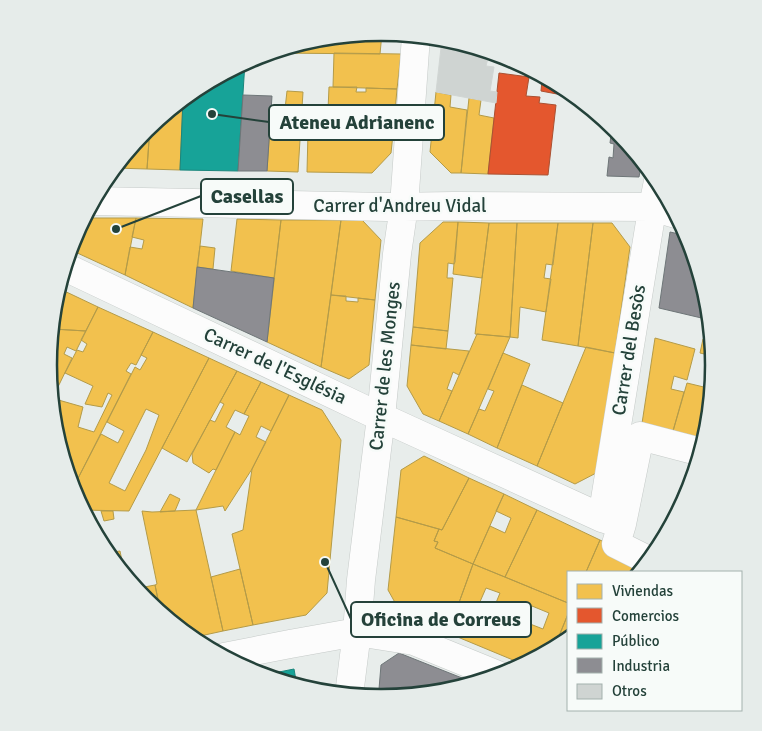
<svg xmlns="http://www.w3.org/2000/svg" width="762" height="731" font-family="Signika,sans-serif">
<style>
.homes{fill:#f2c14e;stroke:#b49b48;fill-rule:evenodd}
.shops{fill:#e4572e;stroke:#aa5132}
.public{fill:#17a398;stroke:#1b867c}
.industry{fill:#8d8d92;stroke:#6e7678}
.building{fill:#cfd4d2;stroke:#d1d6d4}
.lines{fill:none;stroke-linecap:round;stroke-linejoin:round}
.street-casing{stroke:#c5cac8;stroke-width:29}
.street{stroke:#fcfcfc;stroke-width:28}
.labels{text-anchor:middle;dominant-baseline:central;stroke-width:5;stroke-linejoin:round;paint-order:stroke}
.street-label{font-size:19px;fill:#24423a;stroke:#f7fbf9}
.rim{fill:none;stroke:#24423a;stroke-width:2.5}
.leader{fill:none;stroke:#24423a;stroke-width:2}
.callout-dot{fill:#24423a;stroke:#f7fbf9;stroke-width:2}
.callout{fill:#f7fbf9;stroke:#24423a;stroke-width:2}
.callout-label{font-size:20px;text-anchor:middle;font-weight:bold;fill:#24423a}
</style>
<rect width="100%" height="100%" fill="#e8edeb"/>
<path class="homes" d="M382 33 380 54 274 53V52L316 39Z
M334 53 401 54 397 89 333 87Z
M329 87H357L356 92H366V88L397 89 393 134H365V126H356V134L327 133Z
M287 91 303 92 298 172 267 171 271 109H285Z
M436 92 451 95 450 107 467 110 461 173H451L430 152Z
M469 98 481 100 479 115 494 118 488 174 461 173Z
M183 99 180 170 147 169 150 126Z
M150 126 147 169 114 168 146 130Z
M308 132 393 134 391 153 372 173 307 172Z
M84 218H136L125 275 73 251 77 232Z
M136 218 203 219 193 308 125 275 130 247 142 249 144 240 132 237Z
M237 219 281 220 274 278 231 271Z
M281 220H341L321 367 267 342Z
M341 220H362L381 240 375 300 331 295Z
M443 222H458L455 262 454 264 448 263 447 278H453L448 331 413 327 420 243Z
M458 222 489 223 482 278 453 274Z
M489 223H517L510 337 475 334Z
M517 223H558L553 265 546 264 544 278 551 279 546 312 520 307 518 338 510 337Z
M558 223H593L578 346 542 340Z
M593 223H612L630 247 615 353 578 346Z
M200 246 215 248 213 269 197 267Z
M58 288 98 307 86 331 54 329 55 316H53L54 300Z
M331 295 346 296V301L358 302V298L375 300 369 365 349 379 321 367Z
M98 307 153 332 136 365 131 363 126 371 131 374 72 490 54 430 53 421 55 399 83 407 78 427 94 432 112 395 108 393 102 407 85 404 93 386 65 373 77 350 83 352 87 344 81 340Z
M413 327 448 331 446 349 411 345Z
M52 329 86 331 76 351 67 347 64 354 72 358 57 389H50L48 365Z
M153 332 209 358 129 511 82 510 72 490 101 434 118 443 124 431 107 422 135 367 140 370 147 358 141 355ZM146 409 159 415 146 450 125 491 109 483Z
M477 334 510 337 468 434 439 421Z
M655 338 695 349 687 380 674 376 671 389 684 392 671 438 641 430Z
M703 339 712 341 713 356 700 353Z
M411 345 469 351 459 375 453 372 447 389 452 391 439 421 423 414 407 386Z
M586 347 615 353 600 471 575 484 537 466Z
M503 353 530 364 497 448 468 434 479 409 485 411 494 391 488 389Z
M209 358 237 371 187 462 162 448Z
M237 371 261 382 244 414 235 410 226 427 235 432 216 470 213 469 209 473 193 463 192 454 210 420 215 422 224 404 220 402Z
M261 382 289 395 271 431 261 426 256 437 266 442 252 469 225 511 223 506 196 510 235 432 240 435 249 416 244 414Z
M687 383 712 389 710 407 700 445 671 438Z
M522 385 563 403 537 466 497 448Z
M50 389H57L53 421Z
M289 395 322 410 341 440 327 593 306 615 253 625 232 534 243 530 252 469Z
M710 407 708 431 703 446 700 445Z
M424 456 469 478 442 530 396 517 401 470Z
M469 478 504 494 473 564 435 548 438 542 434 541 439 529 442 530Z
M170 494 180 499 175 511 160 512Z
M504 494 537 510 505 577 473 564 490 526 505 533 511 518 496 511Z
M82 510H91L96 526 92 528Z
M196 510 223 631 191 638 161 614 155 585 157 584 142 511 152 512Z
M537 510 600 540 586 572H568V603L505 577Z
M101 511H113L114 519 104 521Z
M396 517 439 529 434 541 438 542 435 548 473 564 448 633 402 615 388 590Z
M600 540 644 561 639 572H586Z
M120 551 125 576 107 553Z
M473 564 568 603V614L554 649 525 665 448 633ZM486 588 500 593 493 610 479 604ZM532 606 549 613 543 629 525 622Z
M240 569 253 625 223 631 211 577Z
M136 577 139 588 155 585 161 614 145 601 127 579Z
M568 614V640L554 649 556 643Z"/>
<path class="shops" d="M499 73 529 77 526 96 540 97 539 103 556 105 548 175 488 174Z
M542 80 553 82 558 85 557 94 541 91Z"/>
<path class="public" d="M245 62 238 171 180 170 183 99 196 88Z
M294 669 297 686 262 676 264 675Z"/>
<path class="industry" d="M558 85 566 89 576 97 557 94Z
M243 95 272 96 267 171H238Z
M616 129 642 161 639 177 607 176 609 157 613 158 614 144 610 143 611 135H615Z
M670 232 688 236 689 238 708 301 710 320 659 308Z
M197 267 274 278 267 342 193 308Z
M399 653 457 676 475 683 446 692 400 697 379 689 381 665Z
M379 689 400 697 378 698Z"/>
<path class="building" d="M442 39 492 53V55L489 54 486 66 494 67 490 91 497 92 496 103 436 92Z"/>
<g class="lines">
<g class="street-casing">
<path id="street" d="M93 201 387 207 454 206 652 207 676 214
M65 267 368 411 602 518 622 524
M602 518 650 222 658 181
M649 562 646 559 616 544 622 524 640 436 701 452
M224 657 290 644 357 632 414 641 500 676
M349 695 357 632 361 580 381 417 397 254 404 206 416 36"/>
</g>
<use href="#street" class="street"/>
</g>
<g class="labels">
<g class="street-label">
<text x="400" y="206">Carrer d'Andreu Vidal</text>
<text transform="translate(629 350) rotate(-81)">Carrer del Besòs</text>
<text transform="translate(275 366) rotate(25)">Carrer de l'Església</text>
<text transform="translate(385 366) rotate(-84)">Carrer de les Monges</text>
</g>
</g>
<path d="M0 0H762V731H0ZM57 365a324 324 0 1 1 648 0a324 324 0 1 1-648 0Z" fill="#e6ecea" fill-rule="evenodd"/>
<path class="rim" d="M57 365a324 324 0 1 1 648 0a324 324 0 1 1-648 0Z"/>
<path class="leader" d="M212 114L269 122M116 229L201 196M325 562L351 619"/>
<g class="callout-dot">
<circle cx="212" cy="114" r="5"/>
<circle cx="116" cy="229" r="5"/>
<circle cx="325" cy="562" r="5"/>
</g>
<g class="callout">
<rect x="269" y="105" width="175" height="35" rx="5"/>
<rect x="201" y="179" width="92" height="35" rx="5"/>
<rect x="351" y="602" width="180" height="35" rx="5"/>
</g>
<g class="callout-label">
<text x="357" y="129">Ateneu Adrianenc</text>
<text x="247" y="203">Casellas</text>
<text x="441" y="626">Oficina de Correus</text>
</g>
<rect x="567" y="571" width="175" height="140" fill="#f7fbf9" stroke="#a3b1ad"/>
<rect x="577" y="584" width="25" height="15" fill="#f2c14e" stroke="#a3b1ad"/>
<text x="612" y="596" font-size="15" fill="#24423a">Viviendas</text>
<rect x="577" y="608" width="25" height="15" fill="#e4572e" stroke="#a3b1ad"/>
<text x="612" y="621" font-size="15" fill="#24423a">Comercios</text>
<rect x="577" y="634" width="25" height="15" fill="#17a398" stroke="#a3b1ad"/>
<text x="612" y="646" font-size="15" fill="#24423a">Público</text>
<rect x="577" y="658" width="25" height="15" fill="#8d8d92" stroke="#a3b1ad"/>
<text x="612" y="671" font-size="15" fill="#24423a">Industria</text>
<rect x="577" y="684" width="25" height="15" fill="#cfd4d2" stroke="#a3b1ad"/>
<text x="612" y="696" font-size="15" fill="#24423a">Otros</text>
</svg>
